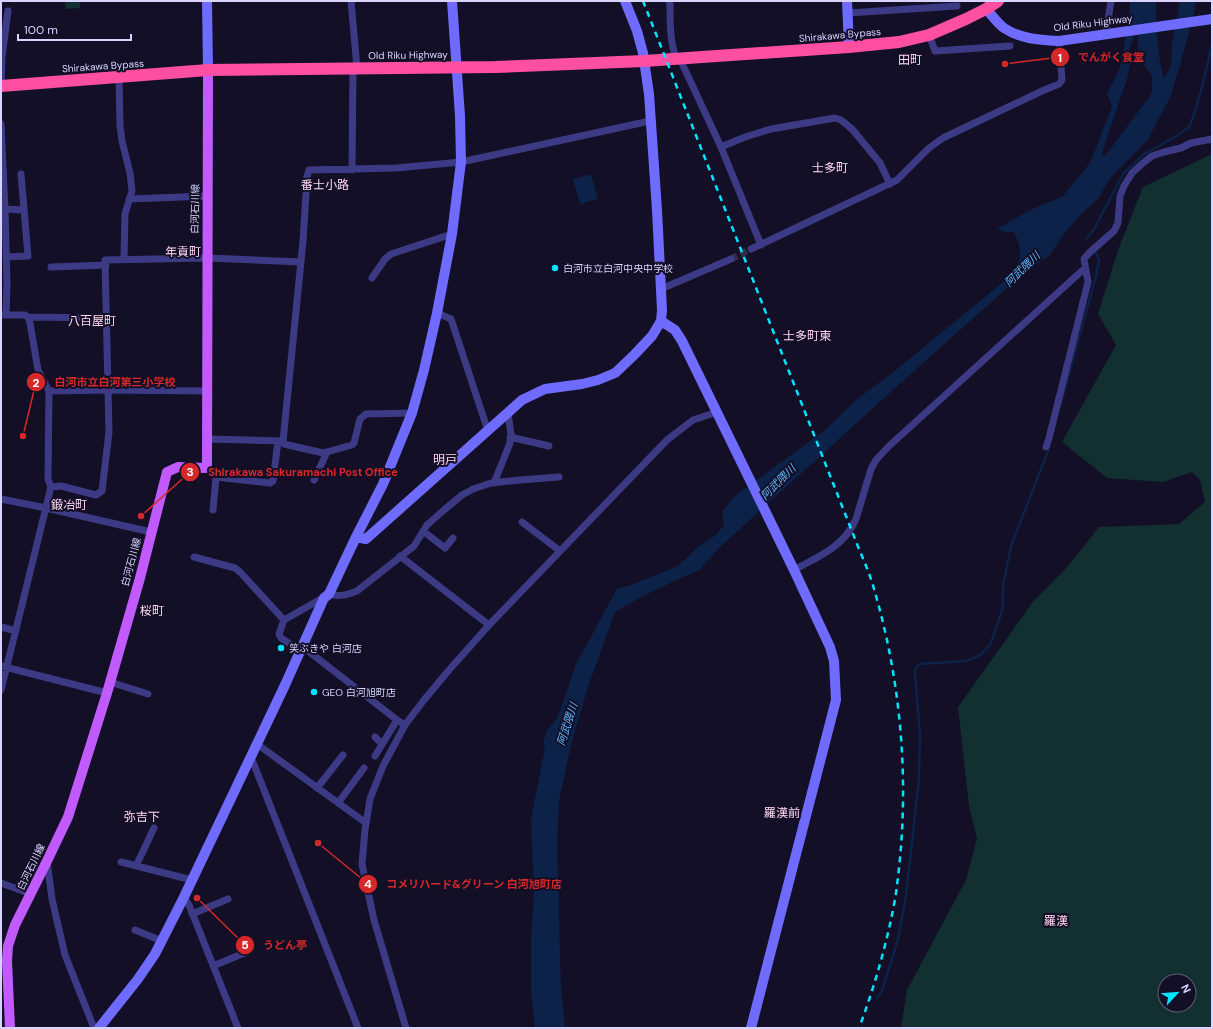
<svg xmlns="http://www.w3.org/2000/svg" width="1213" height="1029" font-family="'DM Sans','Noto Sans JP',sans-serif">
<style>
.green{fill:#12302f;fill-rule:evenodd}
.water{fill:#0c2248;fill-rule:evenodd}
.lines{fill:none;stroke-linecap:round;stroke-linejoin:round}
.stream{stroke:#0c2248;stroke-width:2.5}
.street-tunnel{stroke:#312d47;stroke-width:7;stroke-dasharray:7 3.5;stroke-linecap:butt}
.street{stroke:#3d3a85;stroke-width:7}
.secondary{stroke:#6f6bff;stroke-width:10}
.primary{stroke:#c25bff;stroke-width:10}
.highway{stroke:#ff4fa3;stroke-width:12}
.rail{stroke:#00e5ff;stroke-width:2.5;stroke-dasharray:6 5;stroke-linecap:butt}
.poi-dot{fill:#00e5ff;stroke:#130f26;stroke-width:1.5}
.labels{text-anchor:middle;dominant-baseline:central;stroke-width:4;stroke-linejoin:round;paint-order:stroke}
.street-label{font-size:10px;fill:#d9d4ff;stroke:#130f26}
.poi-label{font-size:10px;fill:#d9d4ff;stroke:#130f26;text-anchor:start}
.water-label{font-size:11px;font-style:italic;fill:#62b6ff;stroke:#130f26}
.quarter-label{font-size:12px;fill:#ffd6f0;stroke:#130f26}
.leader{fill:none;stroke:#d62828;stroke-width:1.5}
.callout-dot{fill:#d62828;stroke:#130f26;stroke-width:1.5}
.mark-label{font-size:12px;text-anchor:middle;font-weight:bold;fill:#fff}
.callout-label{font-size:11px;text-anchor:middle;font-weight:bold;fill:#d62828;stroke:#130f26;stroke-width:4;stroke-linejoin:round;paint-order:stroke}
</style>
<rect width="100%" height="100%" fill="#130f26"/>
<path class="green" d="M65 1H80V8L66 9Z
M1212 154V1028H901L907 990 966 880 977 838 969 806 958 707 1032 603 1067 567 1099 527 1179 524 1205 502 1200 480 1192 472 1163 482 1107 478 1062 442 1116 345 1098 314 1118 250 1143 187ZM1165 981H1189V1005H1165Z"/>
<path class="water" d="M1130 1H1156C1156 27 1157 54 1164 79L1171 65 1172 44 1180 1H1196L1195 8 1181 62 1170 98 1147 141 1111 177 1098 199 1080 215 1063 235 1050 255 1024 273 904 380 719 548 698 571 685 576 641 597 615 612 588 687 572 741 559 801 557 840 561 987 565 1028H535L531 991V939L534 895 531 819 545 748 543 743 547 730 558 717 576 664 617 589 631 585 678 566 699 546 716 535 724 525 722 512 735 496 825 430 857 399 891 374 1009 277C1023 258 1023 253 1014 232H1005L997 229 1030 210 1062 197 1090 163 1112 107 1107 94 1120 68 1129 19ZM1137 29 1139 58 1152 76V90L1150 96 1105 156 1102 153 1127 79 1130 63 1129 50Z
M591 174 598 199 580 204 573 179Z"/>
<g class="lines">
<path class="stream" d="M1086 239 1093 231 1123 174 1143 155 1178 135 1189 127 1194 115 1203 83 1212 44
M1060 407 1096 276 1099 260 1096 253
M877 998 882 991 898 939 906 896 919 779 920 734 915 675 916 667 920 664 966 661 979 656 990 645 996 629 1003 607V586L1011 546 1050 446"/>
<path class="street-tunnel" d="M731 259 751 249"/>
<path class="street" d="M351 1 357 68
M669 1 670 4C670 23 670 41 676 59
M848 13 957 6
M1106 34 1111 1
M929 35 935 51 1010 46
M680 59 721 147 761 245
M119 76 120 126 122 141 130 173 132 191 125 214 124 259
M1 86 2 57 8 11
M1 124 5 210 7 283 6 315
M721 147 745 137 771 129 835 118 841 120 852 129 880 163 890 184
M352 170 353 68
M129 199 208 196
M5 209 24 210
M751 249 897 180 929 148 943 138 1042 91 1059 84 1062 80 1059 41
M6 257 28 256 21 174
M51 267 106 265
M372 278 385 259 391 254 452 234
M661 289 731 259
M437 313 451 319 488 431
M1 315H25L28 317 30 323 38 370 49 391 48 479 51 487 1 690
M28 317 108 318
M49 391 108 390 208 391
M510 437 549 446
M208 439 283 441 303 241 307 177 309 170 396 168 461 162 650 121
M283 441 284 444 323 453 352 445 354 443 360 419 366 414 412 413
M1046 447 1049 438 1088 282 1084 259 1089 253 1114 231 1118 223 1120 196 1124 186 1132 173 1143 163 1152 156 1164 152 1181 148 1191 143 1212 139
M207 468 216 477 213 510
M216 477 270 483 273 481 278 441
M314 480 327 452
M494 483 510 443 511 435 508 413
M51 487 61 486 96 495 102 491 109 432 105 260 207 258 301 262
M1 499 46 508 151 532
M522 522 560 551
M423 531 445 548 453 538
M400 556 489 625
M194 557 235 568 240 572 284 620
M794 570C819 556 844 547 856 519L871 469 876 460 888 447 1085 268
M329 594C339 597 347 595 357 591L414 546 427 525 444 510 462 495 473 489 491 483 520 480 559 477
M1 627 16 631
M303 647 397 720 405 725
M301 651 281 638 279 634 284 620 321 599 324 598
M1 666 107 693
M110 682 148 694
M375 737 382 744
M257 744 366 823
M375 756 397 720
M251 757 358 1028
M317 788 343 755
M338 803 364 768
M47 861 52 899 65 955 94 1028
M121 862 192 880
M136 866 154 828
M1 883 31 894
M184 897 189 905 238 1028
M192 914 228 899
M135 930 162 941
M213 966 249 951
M406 1028 374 920 362 864 365 830 370 799 383 766 405 725 424 700 449 670 489 625 667 440 693 420 717 412"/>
<path class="secondary" d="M207 1 208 70
M847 1 849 47
M986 9C992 15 997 23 1004 28 1020 39 1040 40 1059 41L1212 19
M661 321 675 330 682 341 794 570 830 647 834 661 836 700 751 1028
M356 537 366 539 522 400 545 389 582 384 598 380 615 373 635 354 652 336 661 321 662 310 657 210 649 94 643 53 637 31 625 1
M99 1028 138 979 155 954 184 897 285 685 324 598 329 594 356 537 383 484 412 413 424 370 437 313 452 234 461 162 460 116 452 1"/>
<path class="primary" d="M10 1028 7 961 8 946 15 925 47 861 68 817 107 693 140 578 167 472 178 467 207 468 208 70"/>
<path class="highway" d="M1 86 208 70 495 67 644 61 849 47 899 42 929 35 966 19 986 9 998 1"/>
<path class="rail" d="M643 1 857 544C863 559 870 574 874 589 902 684 910 787 897 885 896 895 894 905 892 915 884 953 873 991 859 1028"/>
</g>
<g class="poi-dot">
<circle cx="555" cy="268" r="4"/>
<circle cx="281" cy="648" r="4"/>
<circle cx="314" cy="692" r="4"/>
</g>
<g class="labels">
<g class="street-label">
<text transform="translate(1093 23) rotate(-7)">Old Riku Highway</text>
<text transform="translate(840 35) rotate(-5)">Shirakawa Bypass</text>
<text transform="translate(408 55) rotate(-1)">Old Riku Highway</text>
<text transform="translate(103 66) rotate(-4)">Shirakawa Bypass</text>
<text transform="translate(195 209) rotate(-89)">白河石川線</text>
<text transform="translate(131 562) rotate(-75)">白河石川線</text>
<text transform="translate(31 867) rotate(-64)">白河石川線</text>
</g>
<g class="poi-label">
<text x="563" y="268">白河市立白河中央中学校</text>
<text x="289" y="648">笑ぶきや 白河店</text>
<text x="322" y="692">GEO 白河旭町店</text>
</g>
<g class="water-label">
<text transform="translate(1022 269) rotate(-44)">阿武隈川</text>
<text transform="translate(778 482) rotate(-45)">阿武隈川</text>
<text transform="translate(567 724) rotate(-72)">阿武隈川</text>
</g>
<g class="quarter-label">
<text x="910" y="60">田町</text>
<text x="830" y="168">士多町</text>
<text x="325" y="185">番士小路</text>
<text x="183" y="252">年貢町</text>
<text x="92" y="321">八百屋町</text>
<text x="807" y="336">士多町東</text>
<text x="445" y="460">明戸</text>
<text x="69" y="505">鍛冶町</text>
<text x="152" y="611">桜町</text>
<text x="782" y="813">羅漢前</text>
<text x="142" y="817">弥吉下</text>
<text x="1056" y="921">羅漢</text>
</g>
</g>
<path class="leader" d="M1005 64L1060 57M23 436L36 382M141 516L190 472M318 843L368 884M197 898L245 945"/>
<g class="callout-dot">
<circle cx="1005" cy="64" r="4"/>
<circle cx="23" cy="436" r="4"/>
<circle cx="141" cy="516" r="4"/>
<circle cx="318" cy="843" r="4"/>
<circle cx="197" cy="898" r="4"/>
<circle cx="1060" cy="57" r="10"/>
<circle cx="36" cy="382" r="10"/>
<circle cx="190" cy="472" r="10"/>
<circle cx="368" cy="884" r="10"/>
<circle cx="245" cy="945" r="10"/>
</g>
<g class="mark-label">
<text x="1060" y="62">1</text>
<text x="36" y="387">2</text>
<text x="190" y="476">3</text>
<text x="368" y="888">4</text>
<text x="245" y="949">5</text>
</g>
<g class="callout-label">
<text x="1111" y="61">でんがく食堂</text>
<text x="115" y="386">白河市立白河第三小学校</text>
<text x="303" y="476">Shirakawa Sakuramachi Post Office</text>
<text x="474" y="888">コメリハード&amp;グリーン 白河旭町店</text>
<text x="285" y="949">うどん亭</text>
</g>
<rect width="1213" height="1029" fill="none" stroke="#d9d4ff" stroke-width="4"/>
<g transform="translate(1177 993) rotate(64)"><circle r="19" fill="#130f26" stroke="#625e7d"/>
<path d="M0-3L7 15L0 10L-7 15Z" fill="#00e5ff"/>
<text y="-6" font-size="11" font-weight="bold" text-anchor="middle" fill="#d9d4ff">N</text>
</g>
<path d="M18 34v6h113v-6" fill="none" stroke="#d9d4ff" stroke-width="2"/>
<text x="24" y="34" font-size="12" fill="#d9d4ff" stroke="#130f26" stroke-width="3" paint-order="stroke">100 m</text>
</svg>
